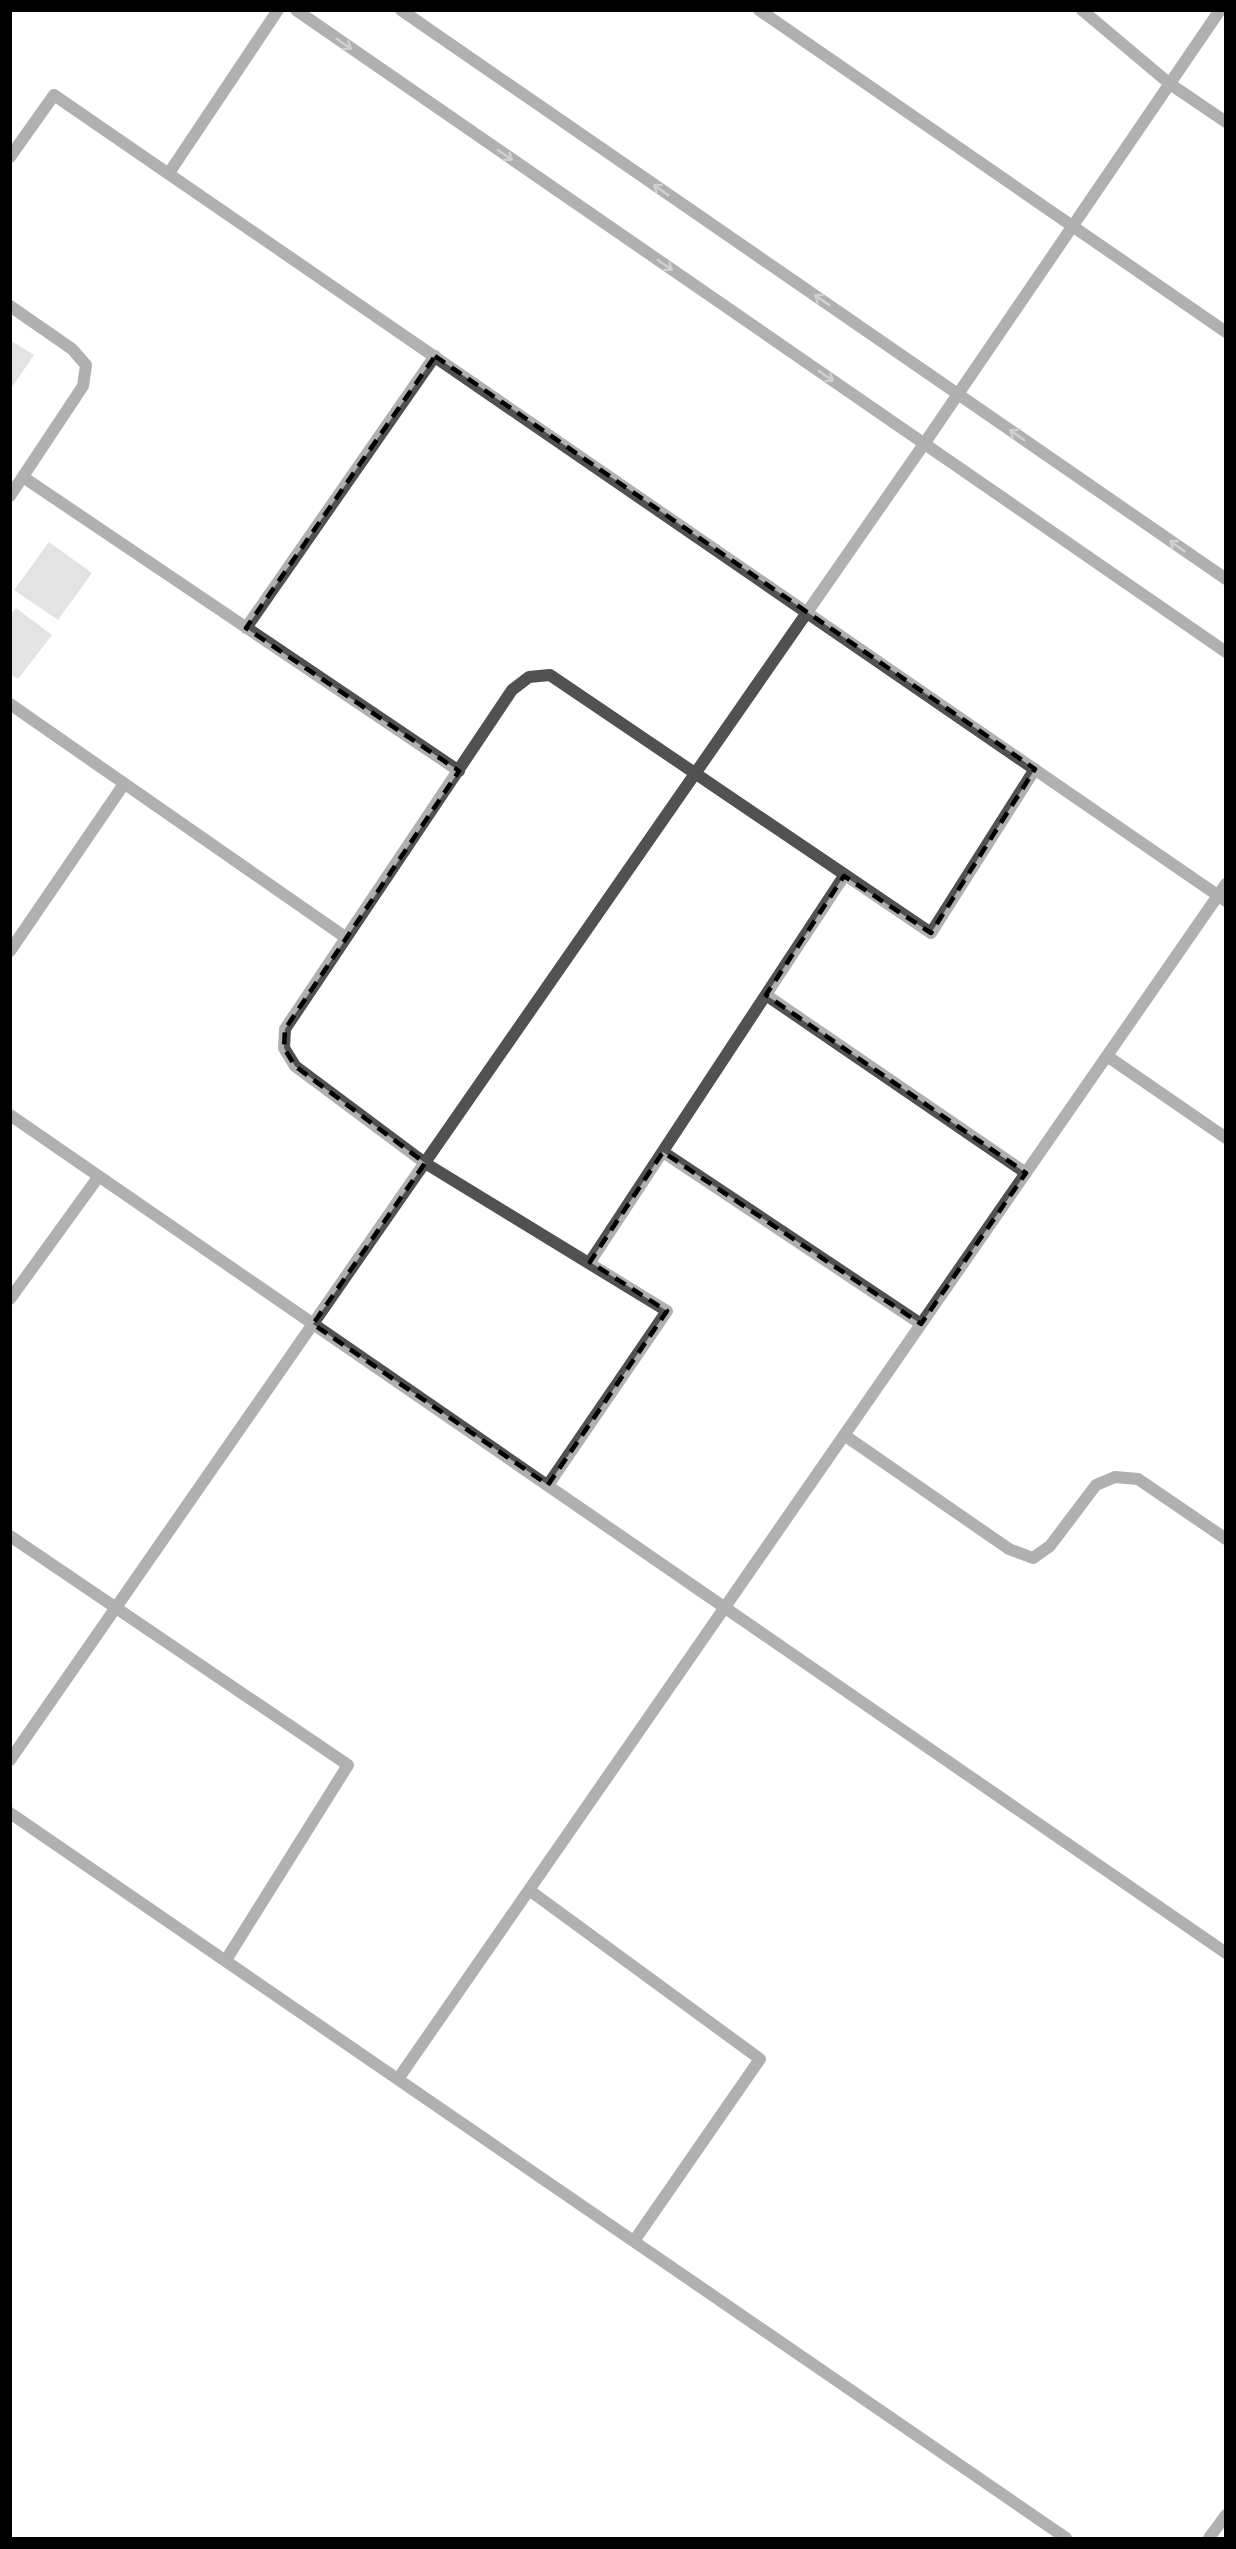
<svg xmlns="http://www.w3.org/2000/svg" width="1236" height="2549" font-family="'Titillium Web',sans-serif">
<style>
.building{fill:#c0c0c0}
.lines{fill:none;stroke-linecap:round;stroke-linejoin:round}
.minor{stroke:#515151;stroke-width:12}
.oneway{stroke:#979797}
.marked{fill:none;stroke:#000;stroke-width:4.5;stroke-dasharray:12 8;stroke-linejoin:round}
</style>
<rect width="100%" height="100%" fill="#fff"/>
<path class="building" d="M10 340 34 355 10 390Z
M49 542 92 573 58 620 14 590Z
M16 608 52 635 18 679 10 674V615Z"/>
<g class="lines">
<path class="minor" d="M296 10 1226 652
M401 10 1226 579
M759 10 1226 332
M1082 10 1170 84 1226 122
M10 157 54 95 1226 901
M169 173 278 10
M10 306 72 349 86 365 83 386 10 496
M23 477 459 771
M246 628 435 356
M10 704 345 937
M10 951 124 784
M766 995 1026 1173
M1107 1056 1226 1138
M10 1115 1226 1953
M663 1152 921 1324
M590 1262 844 876
M10 1299 99 1176
M844 1435 1009 1549 1033 1558 1050 1546 1096 1485 1115 1477 1138 1479 1226 1539
M548 1485 667 1311 425 1163 295 1066 284 1048 285 1029 512 690 529 677 550 675 931 933 1035 769
M10 1536 348 1765 226 1960
M10 1760 924 444 1220 10
M10 1813 1066 2538
M529 1890 760 2059 634 2241
M398 2079 1226 884
M1209 2538 1226 2515"/>
</g>
<defs><path id="oneway-shaft" d="M-6 0H5M1.5-3L5.5 0L1.5 3" fill="none" stroke-width="1.6" stroke-linecap="round" stroke-linejoin="round" transform="scale(1.5)"/></defs>
<g class="oneway">
<use href="#oneway-shaft" transform="translate(344 44) rotate(35)"/>
<use href="#oneway-shaft" transform="translate(505 155) rotate(35)"/>
<use href="#oneway-shaft" transform="translate(661 190) rotate(-145)"/>
<use href="#oneway-shaft" transform="translate(665 265) rotate(35)"/>
<use href="#oneway-shaft" transform="translate(822 300) rotate(-145)"/>
<use href="#oneway-shaft" transform="translate(826 376) rotate(35)"/>
<use href="#oneway-shaft" transform="translate(1017 435) rotate(-145)"/>
<use href="#oneway-shaft" transform="translate(1177 546) rotate(-145)"/>
</g>
<path d="M0 0H1236V2549H0ZM435 356 1035 769 931 933 844 876 766 995 1026 1173 921 1324 663 1152 590 1262 667 1311 548 1485 313 1324 425 1163 295 1066 284 1048 285 1029 459 771 246 628Z" fill="#fff" fill-opacity=".55" fill-rule="evenodd"/>
<path class="marked" d="M435 356 1035 769 931 933 844 876 766 995 1026 1173 921 1324 663 1152 590 1262 667 1311 548 1485 313 1324 425 1163 295 1066 284 1048 285 1029 459 771 246 628Z"/>
<rect width="1236" height="2549" fill="none" stroke="#000000" stroke-width="24"/>
</svg>
